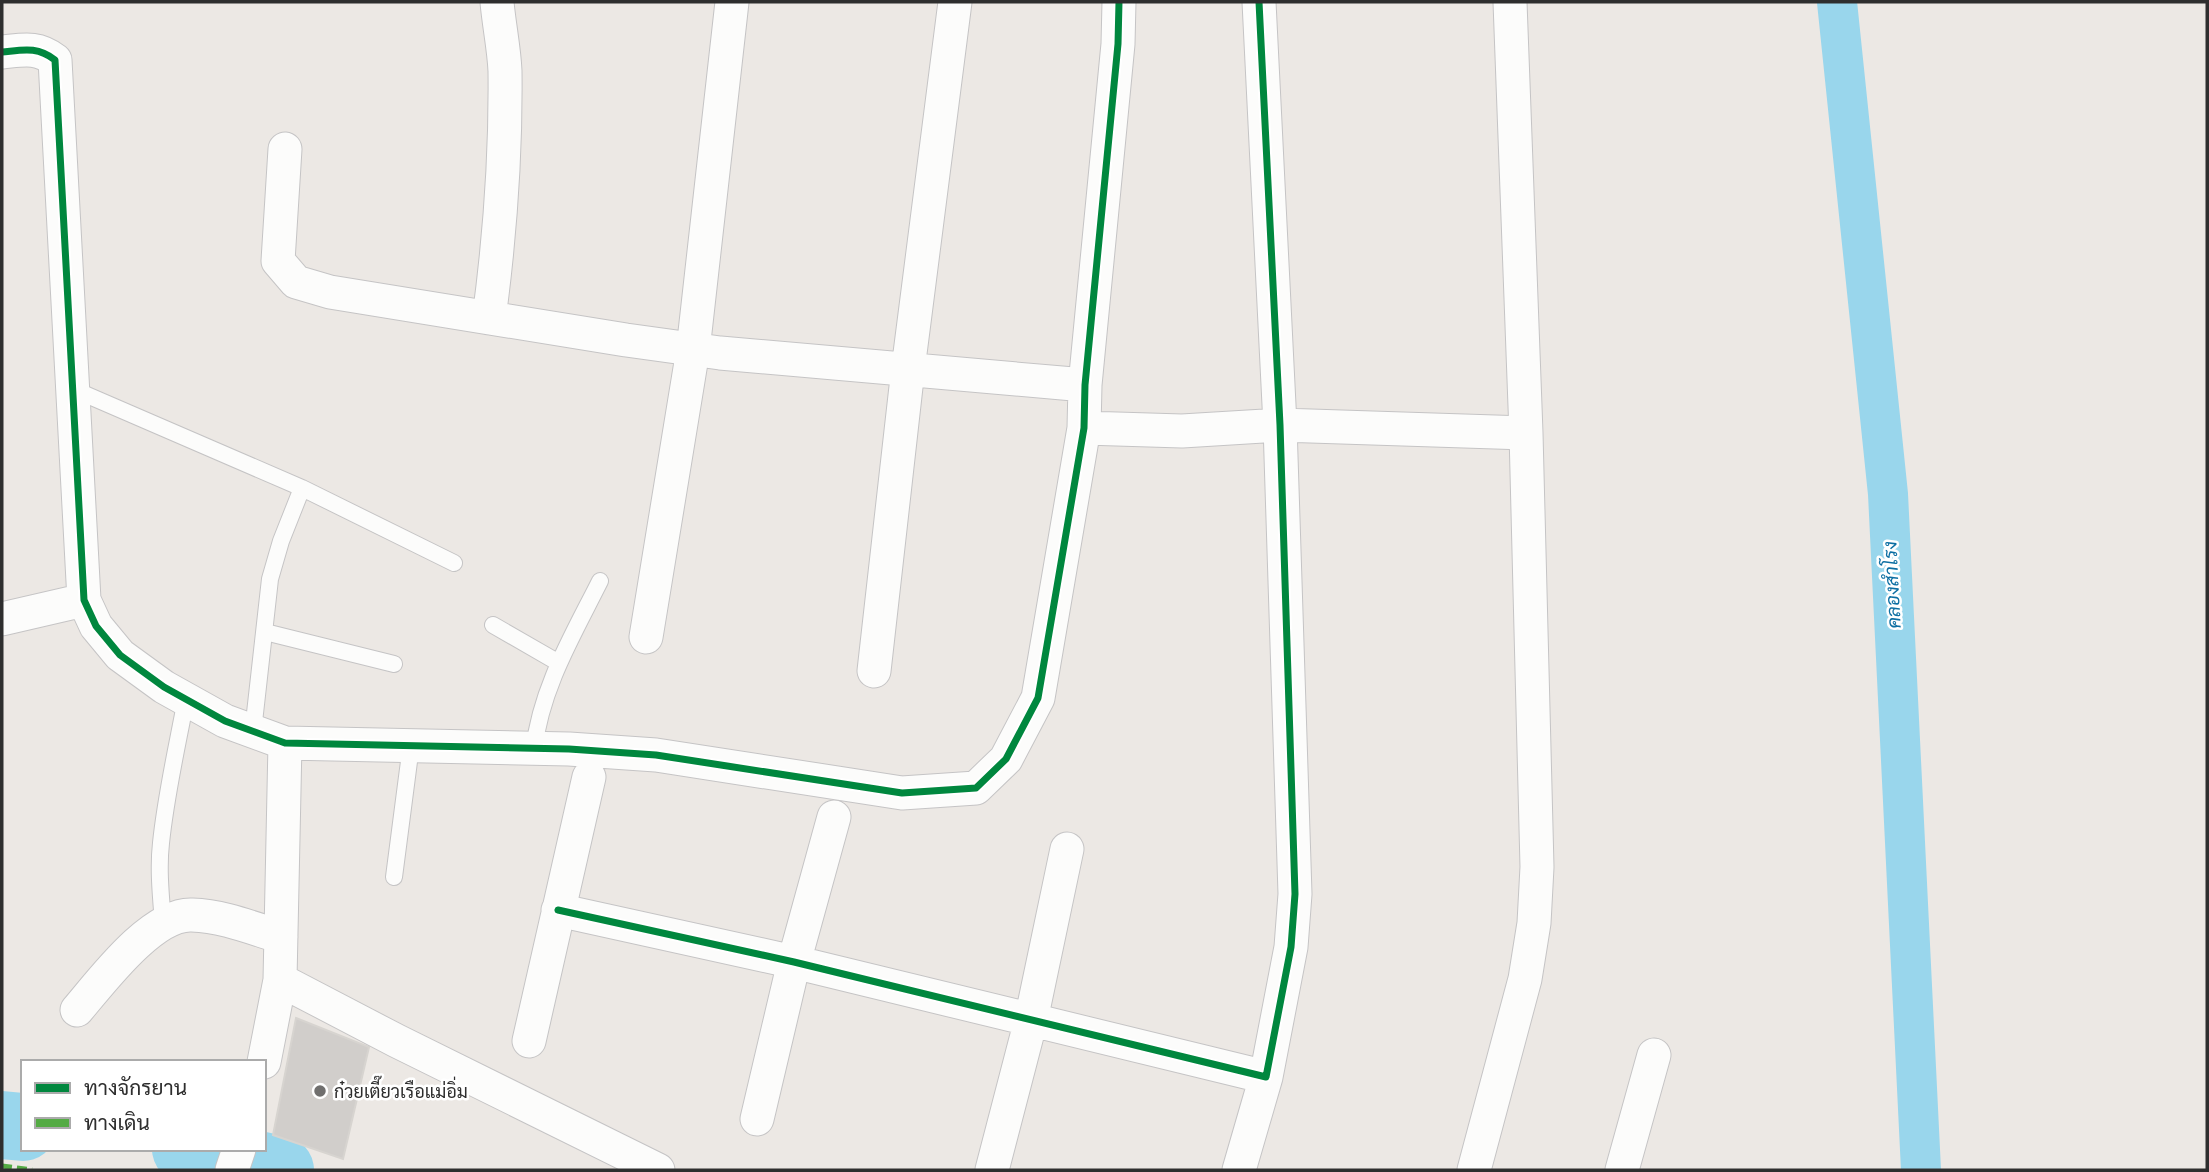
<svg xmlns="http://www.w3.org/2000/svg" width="2209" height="1172" font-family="Inter,Sarabun,sans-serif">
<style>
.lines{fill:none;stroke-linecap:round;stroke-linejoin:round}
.canal{stroke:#99d6ec;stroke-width:40}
.river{stroke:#99d6ec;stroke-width:68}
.building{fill:#d1cecb;stroke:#d7d4d0;stroke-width:2}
.service-casing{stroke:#c5c4c5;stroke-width:18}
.minor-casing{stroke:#c5c4c5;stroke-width:35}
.service{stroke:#fcfcfb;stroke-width:16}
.minor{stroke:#fcfcfb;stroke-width:33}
.quiet{stroke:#54ab44;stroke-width:5;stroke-dasharray:10 5;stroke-linecap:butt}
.cycleway-casing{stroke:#fff;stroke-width:11}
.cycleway{stroke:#00873e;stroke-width:7}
.poi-dot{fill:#706f6e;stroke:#fff;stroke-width:2.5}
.labels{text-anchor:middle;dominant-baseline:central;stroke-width:5;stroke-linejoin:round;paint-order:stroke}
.poi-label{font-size:18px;fill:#2e2e2e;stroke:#fff;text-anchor:start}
.water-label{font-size:19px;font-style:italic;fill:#0d6fa3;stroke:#fff}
</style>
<rect width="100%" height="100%" fill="#ece8e4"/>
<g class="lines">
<path class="canal" d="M1837 2 1888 494 1921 1170"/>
<path class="river" d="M2 1125 23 1127
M186 1149 280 1170"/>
</g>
<path class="building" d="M296 1018 369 1047 343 1159 273 1135Z"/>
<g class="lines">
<g class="service-casing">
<path id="service" d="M73 389 302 488 454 563
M493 625 559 663
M265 632 394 664
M253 731 270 579 281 541 302 488
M534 749C541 688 573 635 600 581
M394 877 411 746
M163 923C161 897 158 869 161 843 166 794 177 747 186 699"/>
</g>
<g class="minor-casing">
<path id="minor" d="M1510 2 1526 433
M2 52C23 50 37 46 55 60L84 600 96 626 120 655 164 687 225 721 285 743 569 749 656 755 902 793 976 788 1006 759 1038 698 1084 428 1085 385 1118 44 1119 2
M285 149 278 261 296 282 330 292 626 340 720 353 1085 385
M489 318C500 236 506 153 505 71 504 48 499 25 497 2
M1084 428 1182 431 1280 425 1526 433 1537 867 1534 923 1525 979 1474 1170
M2 619 84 600
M646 637 693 350 732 2
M874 671 908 369 955 2
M558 910 794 962 1266 1077 1291 947 1295 894 1280 425 1259 2
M280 980 397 1041 658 1170
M77 1010C101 982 152 913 192 915 223 916 252 928 281 937
M529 1041 589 777
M264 1062 280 980 285 743
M757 1119 794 962 834 817
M232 1170 239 1149
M992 1170 1031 1020 1067 849
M1239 1170 1266 1077
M1622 1170 1654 1055"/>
</g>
<use href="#service" class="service"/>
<use href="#minor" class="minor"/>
<path class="quiet" d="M2 1166 32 1170"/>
<g class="cycleway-casing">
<path id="cycleway" d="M2 52C23 50 37 46 55 60L84 600 96 626 120 655 164 687 225 721 285 743 569 749 656 755 902 793 976 788 1006 759 1038 698 1084 428 1085 385 1118 44 1119 2
M558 910 794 962 1266 1077 1291 947 1295 894 1280 425 1259 2"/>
</g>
<use href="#cycleway" class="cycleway"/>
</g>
<circle class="poi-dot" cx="320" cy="1091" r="7"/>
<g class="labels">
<g class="poi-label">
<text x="334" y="1091">ก๋วยเตี๊ยวเรือแม่อิ่ม</text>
</g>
<g class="water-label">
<text transform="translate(1892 585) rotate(-93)">คลองสำโรง</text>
</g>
</g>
<rect width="2209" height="1172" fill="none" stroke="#2e2e2e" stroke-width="7"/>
<rect x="21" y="1060" width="245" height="91" fill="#ffffff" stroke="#ababab" stroke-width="2"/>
<rect x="35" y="1083" width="35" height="10" fill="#00873e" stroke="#ababab" stroke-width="2"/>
<text x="84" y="1095" font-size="21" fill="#2e2e2e">ทางจักรยาน</text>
<rect x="35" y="1118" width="35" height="10" fill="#54ab44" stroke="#ababab" stroke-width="2"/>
<text x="84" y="1130" font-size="21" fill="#2e2e2e">ทางเดิน</text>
</svg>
